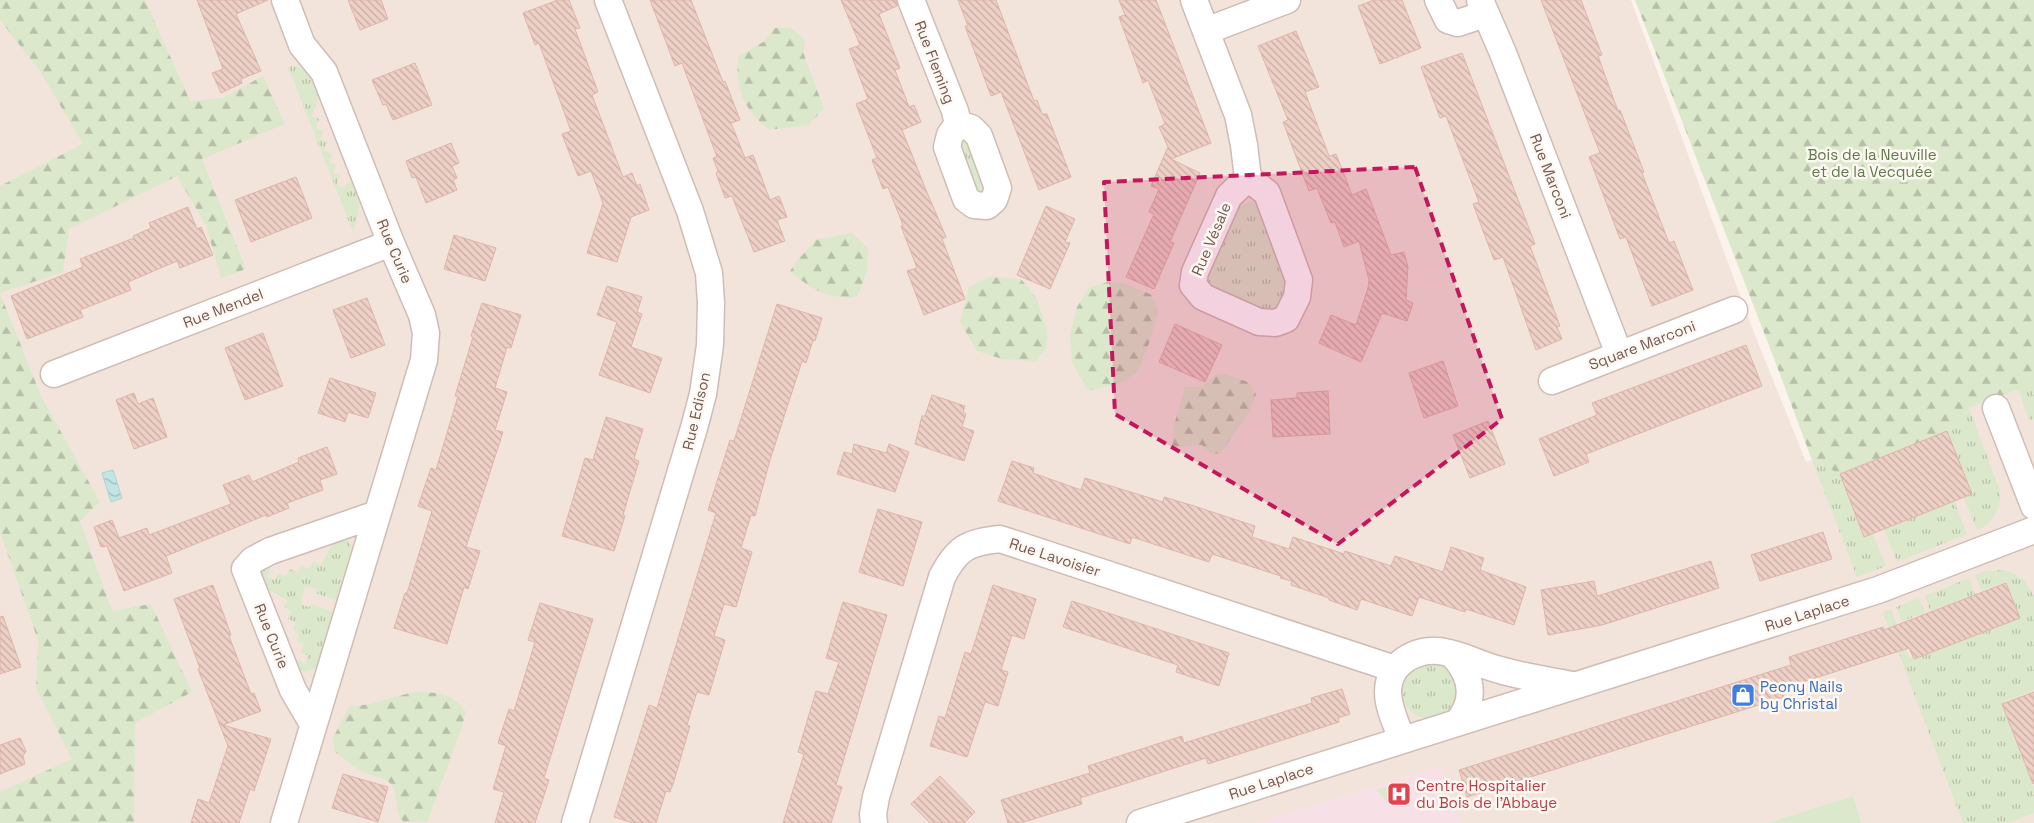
<svg xmlns="http://www.w3.org/2000/svg" width="2034" height="823" font-family="'Space Grotesk',sans-serif">
<style>
.residential{fill:#f2e4db}
.medical{fill:#f8e0e7}
.grass{fill:url(#grass-tufts)}
.forest{fill:url(#forest-firs)}
.pitch{fill:#dbe8cb}
.water{fill:url(#water-waves);stroke:#a9d4d4}
.building{fill:url(#building-back-hatch);stroke:#dfb5a8}
.lines{fill:none;stroke-linecap:round;stroke-linejoin:round}
.minor-casing{stroke:#cfbcb5;stroke-width:29}
.minor{stroke:#fff;stroke-width:26}
.marked{fill:#c2185b;fill-opacity:0.2;stroke:#c2185b;stroke-width:4;stroke-dasharray:10 6;stroke-linejoin:round}
.labels{text-anchor:middle;dominant-baseline:central;stroke-width:5;stroke-linejoin:round;paint-order:stroke}
.street-label{font-size:15px;fill:#755851;stroke:#fef8f3}
.park-label{font-size:15px;fill:#5f794a;stroke:#fef8f3}
.shop-label{font-size:15px;fill:#366cbe;stroke:#fef8f3;text-anchor:start}
.health-label{font-size:15px;fill:#be3a42;stroke:#fef8f3;text-anchor:start}
</style>
<defs>
<pattern id="grass-tufts" width="24" height="20" patternUnits="userSpaceOnUse" patternTransform="scale(1.25)"><rect width="24" height="20" fill="#dbe8cb"/><path d="M3 7l-1-3M5 7V3M7 7l1-3M15 17l-1-3M17 17v-4M19 17l1-3" fill="none" stroke="#b6bfa7"/></pattern>
<pattern id="forest-firs" width="22" height="20" patternUnits="userSpaceOnUse" patternTransform="scale(1.25)"><rect width="22" height="20" fill="#dbe8cb"/><path d="M5 1l3.5 6h-7zM16 11l3.5 6h-7z" fill="#b6bfa7"/></pattern>
<pattern id="water-waves" width="16" height="10" patternUnits="userSpaceOnUse" patternTransform="scale(1.25)"><rect width="16" height="10" fill="#c2e4e3"/><path d="M0 5q4-4 8 0t8 0" fill="none" stroke="#a2bcba"/></pattern>
<pattern id="building-back-hatch" width="6" height="6" patternUnits="userSpaceOnUse" patternTransform="scale(1.25)"><rect width="6" height="6" fill="#eed0c6"/><path d="M-1 5l2 2M0 0l6 6M5-1l2 2" fill="none" stroke="#c5aca3"/></pattern>
</defs>
<rect width="100%" height="100%" fill="#fbf3ec"/>
<path class="residential" d="M0 0H1631L1751 325 1806 462 1812 460 1840 474 1947 431 1969 408 2034 384V823H0Z"/>
<path class="medical" d="M1441 766 1460 823H1254Z"/>
<path class="grass" d="M293 66C313 68 314 78 320 95L312 116 319 119 316 128 323 131 320 139 328 142 324 150 332 154 329 162 336 165 333 173 340 176 337 184 344 188 349 181H353C361 200 360 214 353 232L288 67Z
M967 140 987 185 984 193H979L974 189 960 144 963 141Z
M1248 202H1252L1260 206 1289 283 1281 307 1270 313 1209 286 1207 281 1208 271 1237 208Z
M2034 384V419L2029 420 2018 389Z
M1969 408 2000 491C2001 508 1994 524 1977 530L1964 498 1972 494 1947 431Z
M1812 460 1840 474 1864 537 1873 534 1886 566 1857 577Z
M1954 501 1967 534 1897 562 1884 529Z
M336 537 347 539 353 550 339 601 315 593 316 589 305 586 301 605 310 607 311 604 336 613 319 665C303 678 296 669 288 655L305 664 308 656 301 652 304 644 297 641 299 633 293 630 296 622 288 619 291 611 284 607 287 600 263 587C258 573 261 569 273 561L267 577 275 580 278 573 286 576 290 569 298 573 301 565 309 569 313 561 321 565Z
M1998 570 2011 572 2024 580 2034 596V690L2005 701V703L2002 705 2034 787V813L2008 823H1963L1883 612 1891 609 1909 657H1913L1914 659 2020 618 2006 582 1981 591 1975 575 1986 571Z
M1969 578 1975 594 1930 611 1925 596Z
M1919 598 1925 613 1902 621 1896 607Z
M1402 691a28 28 0 1 1 56 0a28 28 0 1 1-56 0Z
M1406 781 1403 797 1388 802 1376 790Z"/>
<path class="forest" d="M0 0H145L190 101 223 98 263 76 285 124 202 159 246 269 221 278 206 225 177 176 69 229 63 272 0 293 41 396 100 502 80 521 112 611 151 604 192 692 135 723 134 823H0V792L72 759 36 688 38 640 0 532V186L83 144 40 71 0 20Z
M1635 0H2034V384L1969 408 1947 431 1840 474 1812 460 1775 361Z
M774 28H791L805 40 803 52 824 109 808 125 768 130C762 123 754 117 749 109 739 95 735 72 739 56L765 41Z
M852 233 868 248 867 272 857 297C826 299 814 290 790 272 797 257 807 253 815 240Z
M989 277 1021 279 1037 299 1047 331V347L1036 361 1002 359 977 351 960 322 969 287Z
M1108 282 1124 283 1152 295 1158 311 1150 341 1138 371 1123 382 1088 391 1072 362 1070 334 1077 307 1090 287Z
M1226 374 1248 382 1256 394 1250 411 1220 454 1210 453 1202 445 1172 447 1174 425 1185 387H1201L1215 375Z
M413 692C440 693 448 690 466 712L462 727 427 822H404C392 812 401 792 389 782 382 777 371 776 363 772 353 766 343 758 334 751L333 738 349 707 371 704Z"/>
<path class="pitch" d="M1853 796 1861 823H1768Z"/>
<path class="water" d="M113 470 122 498 111 502 102 473Z"/>
<path class="building" d="M197 0H268L236 14 261 71 241 79 242 83 221 93 212 73 223 69Z
M348 0H381L388 19 360 30Z
M558 0H569L580 28 575 29 598 92 592 95 623 177 632 173 637 186 640 184 649 210 631 217 617 262 587 253 603 203 591 171 578 176 562 134 571 131 539 43 535 45 523 13Z
M650 0H691L723 82 725 81 740 120 731 123 745 158 753 155 770 200 779 196 787 217 777 220 785 241 754 252 732 196 725 198 716 173 718 171 713 158 717 157 682 63 675 66Z
M841 0H896L897 6 879 14 900 68 895 70 909 107 914 105 921 122 902 130 926 190 946 237 942 239 965 299 924 315 907 271 917 268 901 226 903 225 888 187 883 189 872 160 877 158 856 104 868 99 849 49 860 45Z
M958 0H996L1034 101 1037 100 1042 114H1047L1071 177 1039 190 1001 92 991 96 965 26H968Z
M1119 0H1156L1211 143 1171 159 1200 173 1170 242 1174 243 1154 289 1126 277 1154 214 1149 212 1159 189 1151 186 1168 147 1159 127 1165 124 1148 80 1143 83 1119 17 1125 15Z
M1374 0H1402L1421 48 1380 64 1358 6Z
M1541 0H1581L1602 55 1598 56 1618 111 1620 110 1644 172 1642 173 1669 243 1674 241 1693 290 1652 306 1626 237 1620 239 1589 157 1600 153Z
M1296 31 1319 87 1305 92 1329 156 1336 154 1352 195 1366 189 1391 255 1404 252 1408 267 1406 300 1413 303 1407 321 1382 313 1361 362 1319 343 1331 315 1356 325 1368 288 1369 280 1359 241 1344 247 1335 222 1331 223 1317 188 1309 191 1283 122 1288 120 1258 46Z
M1462 53 1535 244 1530 246 1560 326 1557 327 1562 339 1536 350 1503 257 1494 260 1473 204 1479 202 1446 116 1440 118 1421 67Z
M415 63 432 105 393 120 386 104 383 105 372 80Z
M451 143 459 163 452 166 457 178 453 180 457 190 426 203 416 177 412 178 406 161Z
M296 177 312 218 251 242 235 200Z
M1046 206 1075 219 1065 242 1070 243 1050 289 1017 275Z
M188 207 197 229 201 227 213 255 180 268 177 261 128 282 131 290 80 310 83 317 27 339 11 296 83 267 80 259 134 238 133 236 151 228 149 223Z
M454 235 496 248 485 281 444 269Z
M607 286 642 297 637 312 642 314 631 347 662 358 650 393 599 375 617 322 597 315Z
M367 298 385 345 351 358 333 310Z
M482 303 521 315 511 348 507 347 495 388 507 392 495 430 503 432 466 547 480 551 468 589 464 587 447 644 394 628 405 593H407L432 511 418 506 431 468 436 470 458 396H455L473 337 471 336Z
M777 304 822 318 815 341 813 340 806 363 802 361 770 460 755 516 751 515 741 548 752 552 736 607 724 604 714 636 725 640 709 695 697 692 687 725 690 726 674 781 670 792 666 791 656 823H633L614 817 649 705 657 708 716 513 708 510 730 440 734 441Z
M1175 324 1222 345 1205 382 1159 362Z
M263 333 283 386 245 400 225 348Z
M1746 345 1762 386 1586 454 1589 462 1554 476 1539 439 1597 415 1592 403Z
M1443 361 1458 406 1424 418 1409 373Z
M330 378 376 393 368 418 348 412 345 422 318 413Z
M1328 391 1330 434 1273 437 1271 400 1297 398V393Z
M134 393 138 404 153 398 167 437 134 449 116 400Z
M932 395 965 406 963 412 966 414 962 427 974 431 964 461 915 444 922 416H925Z
M606 417 643 429 634 459 639 461 623 515 625 516 614 551 562 536 585 458 593 460Z
M1488 421 1505 464 1470 478 1453 435Z
M1947 431 1972 494 1864 537 1840 474Z
M854 444 886 453 889 444 909 452 895 492 837 474 844 452 852 454Z
M327 447 337 474 320 480 323 490 287 503 289 508 267 517 266 515 166 556 172 573 124 591 107 546 101 547 94 527 112 520 119 538 147 528 149 535 231 504 223 485 249 475 252 482 299 462 298 458Z
M1012 461 1034 468 1033 473 1081 490 1085 478 1163 502 1164 497 1194 506 1255 526 1252 537 1289 549 1293 537 1344 554 1345 551 1391 566 1395 556 1443 572 1451 547 1484 558 1480 570 1526 587 1514 625 1466 609 1465 612 1419 597 1412 616 1361 599 1357 610 1329 600V598L1291 585 1292 581 1280 578 1281 576 1212 554 1209 562 1132 537 1130 544 998 501Z
M878 509 922 522 903 586 859 572Z
M1823 532 1832 559 1760 581 1751 555Z
M1711 561 1719 588 1602 625 1548 635 1541 590 1594 581 1597 596Z
M2006 583 2020 618 1914 659 1909 648 1781 689 1784 697 1467 797 1459 770 1791 665 1789 657 1883 627 1884 630Z
M213 585 231 635 229 636 251 694 254 693 261 711 223 725 271 739 254 791 250 789 239 823H191L198 799 209 803 228 746 198 669 200 668 174 599Z
M993 585 1036 599 1024 639 1012 635 1001 670 1008 672 998 706 985 702 967 757 930 746 939 716 945 718 965 652 971 654Z
M1072 601 1229 653 1219 686 1176 672 1178 665 1063 627Z
M843 602 887 615 836 785 842 787 831 823H783L804 754 798 752 816 691 828 694 839 662 826 658Z
M540 603 593 619 544 778 549 780 535 823H495L504 792 493 789 506 746 498 743 509 709 514 711 535 642 528 640Z
M3 616 21 667 0 674V617Z
M1342 689 1350 714 1338 718 1339 722 1208 764 1206 758 1080 798 1082 804 1021 823H1008L1001 800 1090 773 1088 766 1182 736 1184 743 1312 703 1311 698Z
M2034 692V783L2033 784 2002 704Z
M20 738 26 751 23 756 25 764 0 774V745Z
M343 774 388 787 378 822 332 808Z
M940 776 975 812 964 823H930L911 804Z"/>
<g class="lines">
<g class="minor-casing">
<path id="minor" d="M911 0 955 111 958 124
M1194 0 1238 115 1244 145 1248 178 1267 193 1299 280 1297 297 1286 319 1275 323 1259 322 1203 297 1193 285 1195 272 1229 196 1248 178
M1438 0 1448 20 1458 23 1485 14
M1480 0 1503 53 1619 354
M1206 31 1287 0
M958 124 971 128 979 136 998 188 994 200 987 206 974 205 966 199 947 147 950 135Z
M54 374 391 243
M1552 381 1734 310
M1996 408 2034 506
M1452 654C1472 675 1477 700 1457 723
M313 724 293 690 245 569 253 560 270 551 377 514
M1402 740C1397 725 1388 708 1388 692 1388 660 1422 645 1449 653 1467 657 1483 666 1500 670 1524 677 1548 680 1572 685
M284 823 424 360 426 333 422 315 391 243 324 72 302 45 285 0
M575 823 694 428 703 394 710 345 711 303 709 273 690 211 608 0
M874 823 873 814 876 797 942 577C957 548 968 542 1000 539L1395 669
M1140 823 1878 590 2034 530"/>
</g>
<use href="#minor" class="minor"/>
</g>
<path class="marked" d="M1415 167 1502 419 1338 544 1115 414 1104 182Z"/>
<defs>
<g id="shop-square" transform="scale(1.25)"><rect x="-9" y="-9" width="18" height="18" rx="4" fill="#3f7fe0" stroke="#fef8f3"/><path d="M-5-2.5h2.3a2.7 3.5 0 0 1 5.4 0H5L5.5 6h-11ZM-1.5-2.5h3a1.5 2.3 0 0 0-3 0Z" fill="#fff"/></g>
<g id="hospital-square" transform="scale(1.25)"><rect x="-9" y="-9" width="18" height="18" rx="4" fill="#e0444e" stroke="#fef8f3"/><path d="M-5-5h3v3.5h4V-5h3V5h-3V1.5h-4V5h-3Z" fill="#fff"/></g>
</defs>
<g fill-rule="evenodd">
<use href="#shop-square" x="1743" y="695"/>
<use href="#hospital-square" x="1399" y="794"/>
</g>
<g class="labels">
<g class="street-label">
<text transform="translate(935 62) rotate(69)">Rue Fleming</text>
<text transform="translate(1551 176) rotate(69)">Rue Marconi</text>
<text transform="translate(1211 239) rotate(-67)">Rue Vésale</text>
<text transform="translate(395 251) rotate(67)">Rue Curie</text>
<text transform="translate(223 308) rotate(-21)">Rue Mendel</text>
<text transform="translate(1642 345) rotate(-21)">Square Marconi</text>
<text transform="translate(696 411) rotate(-77)">Rue Edison</text>
<text transform="translate(1055 557) rotate(18)">Rue Lavoisier</text>
<text transform="translate(1807 613) rotate(-18)">Rue Laplace</text>
<text transform="translate(272 636) rotate(68)">Rue Curie</text>
<text transform="translate(1271 781) rotate(-18)">Rue Laplace</text>
</g>
<g class="park-label">
<text x="1872" y="154">Bois de la Neuville<tspan x="1872" dy="17">et de la Vecquée</tspan></text>
</g>
<g class="shop-label">
<text x="1760" y="686">Peony Nails<tspan x="1760" dy="17">by Christal</tspan></text>
</g>
<g class="health-label">
<text x="1416" y="785">Centre Hospitalier<tspan x="1416" dy="17">du Bois de l'Abbaye</tspan></text>
</g>
</g>
</svg>
